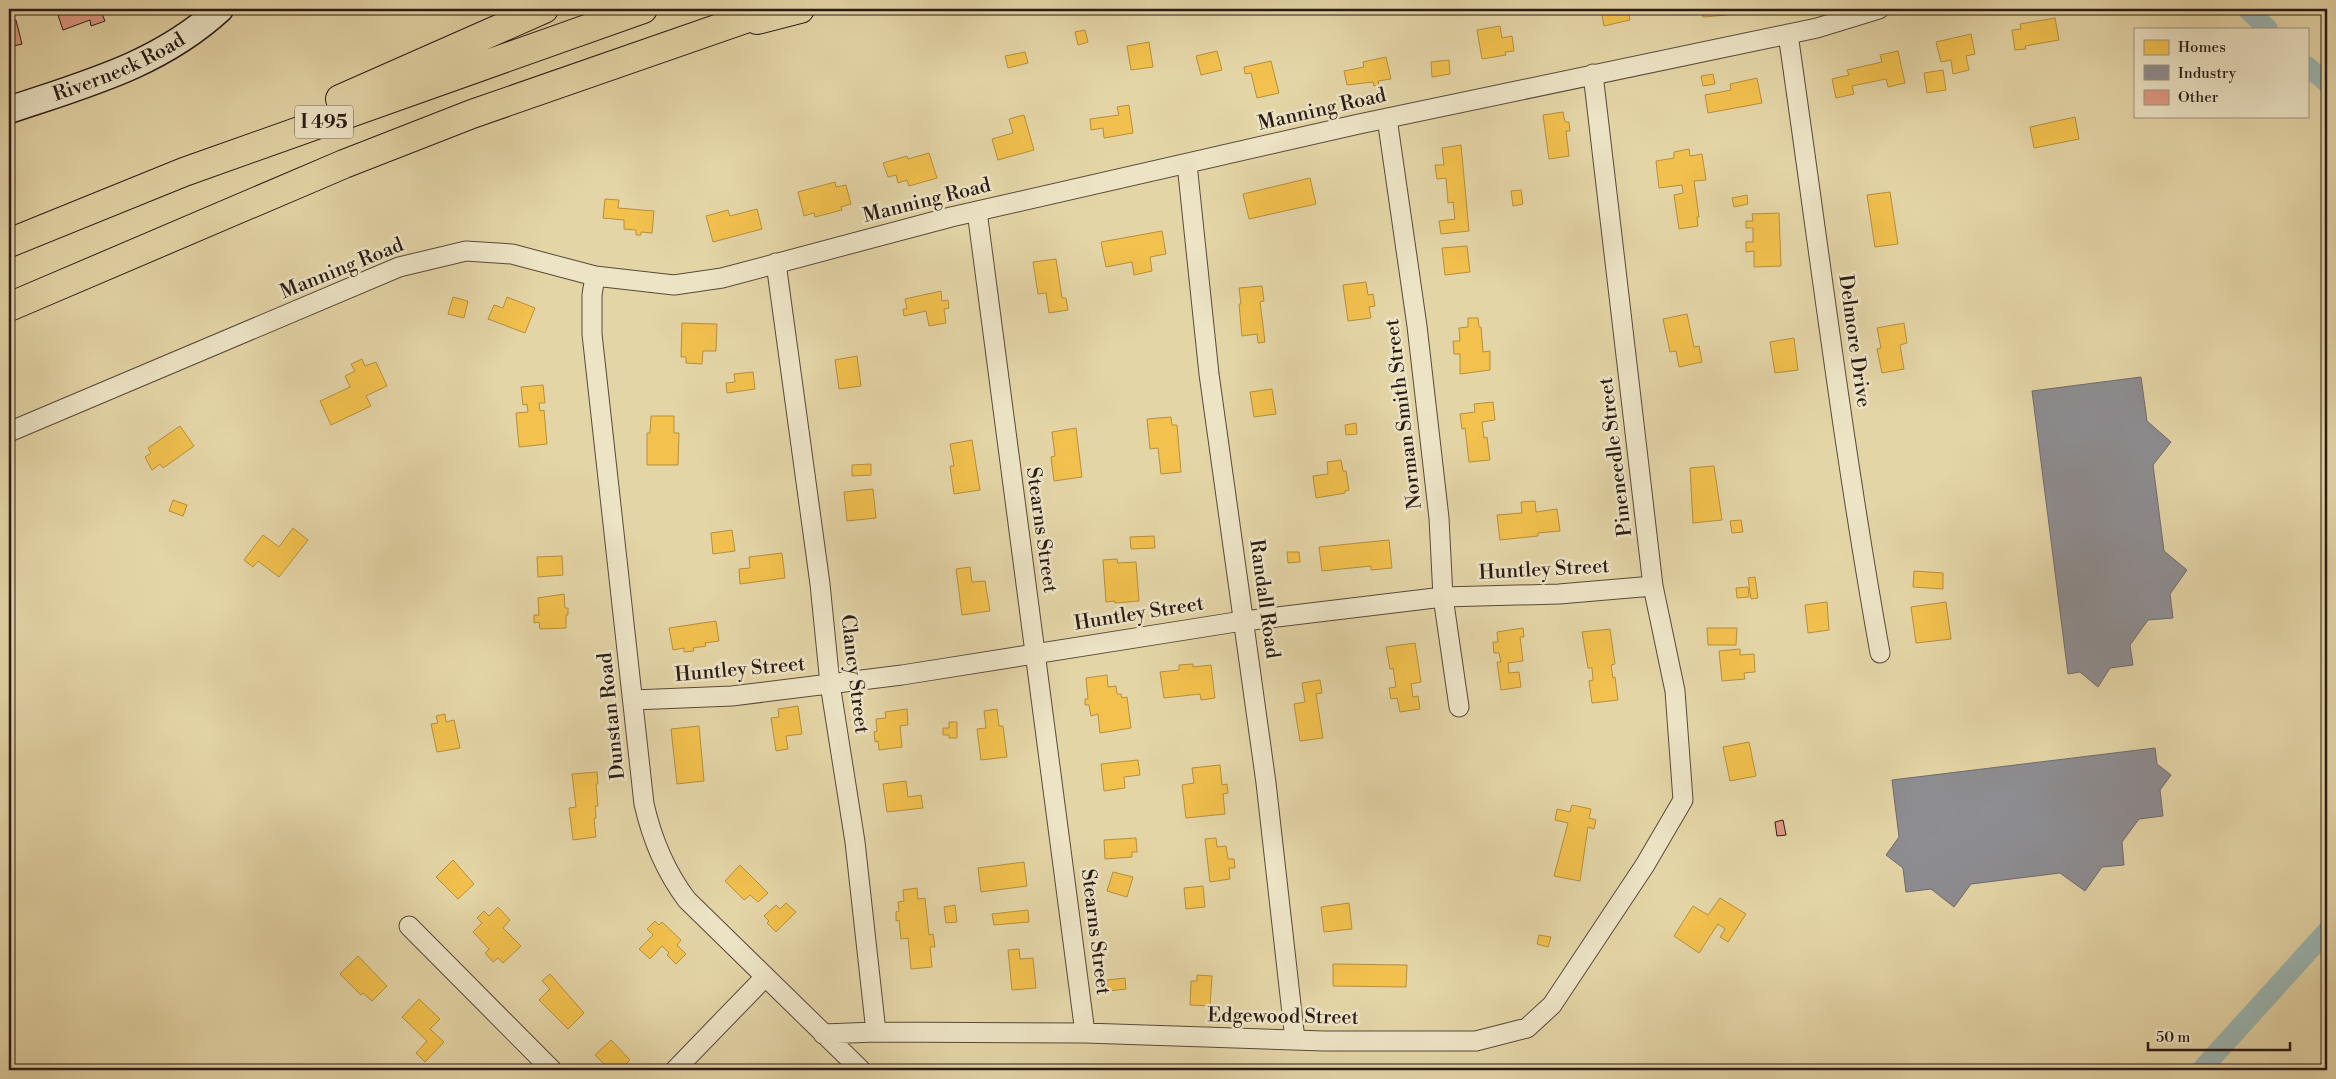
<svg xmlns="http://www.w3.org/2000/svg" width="2336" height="1079" font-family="'Libre Bodoni',serif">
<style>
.homes{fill:#f2c14e;stroke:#b68f3d}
.industry{fill:#8d8d92;stroke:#6f6b6d}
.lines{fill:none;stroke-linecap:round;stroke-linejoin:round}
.canal{stroke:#9ab6b3;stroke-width:20}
.building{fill:#e09983;stroke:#2a1b16}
.minor-casing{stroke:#584a3a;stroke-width:21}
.secondary-casing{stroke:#2a1b16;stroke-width:29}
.motorway-casing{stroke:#2a1b16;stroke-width:30}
.minor{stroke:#ede4c6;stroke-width:19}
.secondary{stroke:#ede4c6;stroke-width:26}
.motorway{stroke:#e4d5a7;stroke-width:28}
.labels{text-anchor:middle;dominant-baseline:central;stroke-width:5;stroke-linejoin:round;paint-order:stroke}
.shield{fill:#ede4c6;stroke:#64574b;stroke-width:1}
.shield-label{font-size:19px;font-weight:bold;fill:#2a1b16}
.street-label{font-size:20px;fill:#2a1b16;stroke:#ede4c6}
</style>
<rect width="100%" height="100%" fill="#e4d5a7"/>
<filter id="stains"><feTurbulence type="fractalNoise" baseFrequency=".004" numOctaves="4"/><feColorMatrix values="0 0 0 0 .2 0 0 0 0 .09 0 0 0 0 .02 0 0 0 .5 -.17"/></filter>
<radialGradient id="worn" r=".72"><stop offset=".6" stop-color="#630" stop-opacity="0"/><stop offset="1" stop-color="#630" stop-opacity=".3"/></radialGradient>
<path class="homes" d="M1586 9H1628L1630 20 1604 26 1601 10 1587 13Z
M1702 9H1726L1727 15 1703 17Z
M2055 18 2059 40 2025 46 2026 49 2015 50 2012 30 2021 29 2020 24Z
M1500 26 1502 38 1512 36 1514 51 1505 52 1506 55 1482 59 1477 30Z
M1085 30 1088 42 1078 45 1075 32Z
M1971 34 1975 54 1966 56 1969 70 1953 74 1951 60 1941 62 1936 42Z
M1149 42 1153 67 1131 70 1127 46Z
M1217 51 1222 70 1201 75 1196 56Z
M1898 51 1905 83 1888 87 1886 79 1852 86 1854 94 1836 98 1832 79 1849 75 1847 70 1882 62 1880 55Z
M1025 52 1028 63 1008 68 1005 56Z
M1386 57 1391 79 1378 81 1379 85 1374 86 1373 82 1347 85 1344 71 1364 67 1363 62Z
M1449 60 1450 74 1432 77 1431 62Z
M1271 61 1279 93 1257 98 1251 73 1245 74 1244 67Z
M1943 70 1946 90 1927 93 1924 73Z
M1713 74 1715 84 1703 86 1701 76Z
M1757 78 1762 103 1708 113 1705 95 1731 90 1730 84Z
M1129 105 1133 133 1104 138 1103 128 1091 130 1090 119 1119 115 1117 107Z
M1563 112 1565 122H1569L1570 131H1566L1569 156 1549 159 1543 115Z
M1024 115 1034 150 998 160 992 139 1013 133 1009 119Z
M2075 117 2079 139 2034 148 2030 127Z
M1461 145 1469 231 1441 234 1439 221 1455 219 1453 202 1448 203 1446 178 1437 179 1435 165H1444L1442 148Z
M1689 149 1690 156 1702 154 1706 180 1694 181 1699 217H1697L1698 226 1679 229 1674 195 1683 193 1682 185 1659 188 1656 161 1674 158V152Z
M929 153 937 178 909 186 907 180 898 183 896 175 888 177 883 163 907 156 908 159Z
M1310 178 1316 204 1249 219 1243 194Z
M835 182 836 187 846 185 851 204 841 207 842 210 815 217 814 213 804 216 798 192Z
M1521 190 1523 204 1513 206 1511 191Z
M1890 192 1898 244 1875 247 1867 195Z
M1747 195 1748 204 1734 207 1732 198Z
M605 199 619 200 618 208 654 211 652 233 641 232V235H636V230L624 229V220L603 218Z
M757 209 762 229 713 242 706 216 728 210 730 216Z
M1779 213 1781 266 1754 267V251L1746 252V242H1753V228H1746V221H1753L1752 214Z
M1162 231 1166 254 1150 257 1152 271 1134 275 1132 262 1106 267 1101 242Z
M1467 246 1470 272 1445 275 1442 248Z
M1056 259 1062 298H1066L1068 310 1049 313 1046 293 1038 294 1033 262Z
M1366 282 1368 295 1373 294 1375 306 1369 307 1371 318 1348 321 1343 285Z
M1262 286 1264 301 1260 302 1265 342 1258 343 1257 334 1242 336 1239 304H1241L1239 288Z
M941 291 942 301 948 300 949 308 944 309 946 323 929 326 926 311 904 316 903 309H907L905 299Z
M453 297 468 301 464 318 448 314Z
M507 297 535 308 525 333 488 319 494 305 503 308Z
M1687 314 1694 347 1699 346 1702 362 1679 367 1676 351 1670 352 1663 319Z
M1468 318H1478L1479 327H1481L1483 352 1490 351V370L1460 374V354H1454L1453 341H1460L1459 328 1468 327Z
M682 323 717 324 716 351H703L702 364 686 363V357H681Z
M1904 323 1907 343 1900 345 1904 369 1882 373 1877 349 1881 348 1877 328Z
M1794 338 1798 370 1775 373 1770 342Z
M857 356 861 386 839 389 835 360Z
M362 359 365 366 376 362 387 386 366 396 371 406 331 425 320 401 350 387 345 376 355 371 351 364Z
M753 372 755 389 727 393 726 383 735 382 734 374Z
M543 385 545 403H539L540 411 544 410 547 444 519 447 516 413 528 412 527 404 523 405 521 387Z
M1272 389 1276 414 1254 417 1250 392Z
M1493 402 1495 420 1482 422 1484 438 1487 437 1490 460 1469 462 1465 428 1462 429 1460 414 1475 412 1474 404Z
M651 416H674V433H679L678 465H647V433H650Z
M1171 417 1172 425H1177L1181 472 1161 474 1158 448 1150 449 1147 419Z
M1356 423 1357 434 1346 435 1345 425Z
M180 426 194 446 163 468 160 464 152 470 145 457 151 453 148 448Z
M1076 428 1082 477 1054 481 1051 457 1055 456 1052 432Z
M972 440 980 490 954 494 950 466H954L950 444Z
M1341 460 1343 471H1346L1349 490 1345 491V493L1316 498 1313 476 1328 474 1327 462Z
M871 464V475L852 476V465Z
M1714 466 1722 520 1693 523 1690 468Z
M873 489 876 518 847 521 844 492Z
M173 500 187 505 183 516 169 511Z
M1535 501 1536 512 1557 509 1560 531 1538 533V536L1500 540 1497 515 1522 513 1521 502Z
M1741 520 1743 532 1732 533 1730 521Z
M293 528 308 540 279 577 258 561 253 567 244 560 263 535 279 547Z
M732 530 735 551 713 554 711 533Z
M1154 536 1155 548 1131 549 1130 537Z
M1389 540 1392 568 1371 570V566L1322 571 1319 547Z
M1287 552H1299L1300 562 1288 563Z
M782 553 785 578 740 584 739 569 750 568 749 557Z
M562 556 563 575 538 577 537 557Z
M1117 559 1118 563 1136 562 1139 601 1115 603V601L1106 602 1103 560Z
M970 567 972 582 985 581 990 611 962 615 956 569Z
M1914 571 1943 573V589L1913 587Z
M1755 577 1758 598 1751 599 1748 578Z
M1748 587 1749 597 1737 598 1736 588Z
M564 594 565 608H568V615H566V628L540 629 539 622 534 623V615H539L538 598Z
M1827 602 1829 630 1808 633 1805 605Z
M1946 602 1951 639 1916 643 1911 607Z
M716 621 719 641 705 643 706 646 693 648 694 651 684 652V648L673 650 669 628Z
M1523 628 1524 637H1520L1523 661 1508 663 1509 673 1519 672 1521 687 1501 690 1497 662H1501L1499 653H1494L1493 642H1498L1497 632Z
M1707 628H1737L1736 645H1708Z
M1610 629 1615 664 1611 665 1613 678 1615 677 1618 700 1592 703 1589 681 1593 680 1592 668H1588L1582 632Z
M1415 643 1421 682 1411 684 1413 697 1418 696 1420 709 1400 712 1397 698 1391 699 1389 688 1396 687 1393 668 1390 669 1386 647Z
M1740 649V655L1754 654 1755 672 1744 673 1745 679 1722 681 1719 651Z
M1193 664V667L1211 665 1215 698 1201 700 1200 694 1164 698 1160 672 1179 670V665Z
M1107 675 1108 687 1116 686 1117 694H1121L1122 698 1127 697 1131 728 1100 733 1098 714 1091 716 1089 705H1085V699H1088L1086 678Z
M1320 680 1322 693 1316 694 1323 738 1300 741 1294 704 1305 702 1302 683Z
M798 706 802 734 786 736 788 749 776 751 771 718 779 717 778 709Z
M907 709 908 725 900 726 902 747 879 750 878 741 875 742 874 732 877 731 876 719 886 718 885 712Z
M997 709 999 726H1003L1007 757 981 760 977 729 986 728 984 711Z
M445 714 446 722 454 720 460 748 437 752 431 724 438 723 436 716Z
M949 722H957V738H949V735H943V728H949Z
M699 726 704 781 677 784 671 729Z
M1749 742 1756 776 1730 781 1723 747Z
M1138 760 1140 775 1124 777 1125 788 1104 791 1101 764Z
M1220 765 1222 785 1227 784 1228 793 1223 794 1225 814 1186 818 1182 785 1194 783 1192 768Z
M597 772 598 784H596L598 806H595L596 818 594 819 596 837 573 840 569 808 576 807 572 774Z
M906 781 908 797 921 795 923 808 887 812 883 784Z
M1572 805 1591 809 1589 818 1596 820 1594 829 1588 827 1580 881 1554 876 1568 823 1555 820 1557 809 1570 812Z
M1136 838 1137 852H1132V857L1105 859 1104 840Z
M1216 838 1217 847 1226 846 1228 859H1234L1235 868H1229L1230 879 1210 882 1205 839Z
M453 860 474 884 458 899 436 877Z
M1024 862 1027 886 981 892 978 868Z
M740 865 768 893 758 902 750 895 744 900 725 881Z
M1113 872 1133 877 1127 897 1107 891Z
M1203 886 1205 907 1186 909 1184 888Z
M917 888 918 899 925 898 929 935 933 934 935 947H930L932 967 911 969 908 938 901 939 899 920 896 921V912L899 911 898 902 904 901 903 890Z
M1720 898 1746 914 1728 942 1720 937 1725 929 1718 924 1699 953 1674 936 1693 906 1708 915Z
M786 903 796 912 776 932 767 923 769 921 764 916 776 905 780 909Z
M1349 903 1352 929 1324 932 1321 907Z
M955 905 957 922 946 923 944 907Z
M498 907 510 920 503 928 521 946 503 963 498 958 493 962 485 953 489 949 473 932 482 923 477 918 484 911 489 916Z
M1028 910 1029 922 994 925 992 914Z
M655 921 659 925 662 922 681 940 677 945 686 954 676 964 667 955 669 953 662 946 650 959 639 949 653 935 647 929Z
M1539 935 1551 937 1548 947 1537 944Z
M1019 949 1020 959 1033 958 1036 988 1012 990 1008 950Z
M358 956 387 986 372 1001 363 993 361 995 340 974Z
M1333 964 1407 965 1406 987 1333 986Z
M550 974 584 1013 568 1029 539 1000 550 989 542 981Z
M1197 975 1212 976 1210 1006 1190 1005 1191 981H1197Z
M1125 978 1126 989 1108 991 1107 980Z
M419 999 440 1019 430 1029 444 1042 425 1062 416 1053 427 1041 402 1017Z
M611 1040 630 1060 619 1070H610L595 1055Z
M483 1064 490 1070H477Z
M1110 1067H1127L1126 1070H1110Z"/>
<path class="industry" d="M2141 377 2147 421 2171 442 2153 465 2164 551 2187 570 2170 594 2173 618 2148 620 2130 645 2133 665 2110 668 2098 687 2080 672 2068 674 2032 391Z
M2155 748 2157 764 2171 775 2160 790 2163 816 2139 819 2122 842 2124 865 2102 867 2085 891 2060 873 1971 884 1954 907 1931 889 1906 892 1903 868 1886 855 1899 837 1892 780Z"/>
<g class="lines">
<path class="canal" d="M2247 9 2268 29
M2307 66 2327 83
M2201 1070 2327 931"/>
</g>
<path class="building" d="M56 9H100L105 21 91 26 90 20 63 30Z
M16 20 22 44 9 47V22Z
M1783 820 1786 835 1777 836 1775 822Z"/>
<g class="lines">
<g class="minor-casing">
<path id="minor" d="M1788 34C1818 241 1843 448 1880 653
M1387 118 1417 326 1439 518 1443 597 1459 707
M1187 164 1209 374 1266 783 1295 1040
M977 211 1085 1033
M776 263 820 584 830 684 855 842 876 1032
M595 276 592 295V334L644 804C652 839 665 871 687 900L861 1070
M9 432 399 267 466 251 512 254 595 276 674 285 722 278 951 217 1359 124 1817 28 1879 9
M633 700 732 696 902 675 1236 622 1443 597 1559 594 1653 586
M409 926 552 1070
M823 1034 876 1032 1085 1033 1324 1041H1476L1527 1028 1552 1005 1645 865 1683 800 1675 691 1653 586 1593 74
M675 1070 765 977"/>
</g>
<g class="secondary-casing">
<g id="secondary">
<path id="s1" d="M9 110C86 84 159 65 220 9"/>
</g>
</g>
<g class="motorway-casing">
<path id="motorway" d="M757 20 800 9
M340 99 544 9
M9 243 184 172 643 9
M9 307 344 164 472 114 774 9"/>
</g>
<use href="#minor" class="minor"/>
<use href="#secondary" class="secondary"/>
<use href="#motorway" class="motorway"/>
</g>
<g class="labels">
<rect class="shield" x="295" y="105.5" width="58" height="33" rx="4"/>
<g class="shield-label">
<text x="324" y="122">I 495</text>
</g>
<g class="street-label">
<text stroke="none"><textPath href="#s1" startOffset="118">Riverneck Road</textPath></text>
<text transform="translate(1322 110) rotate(-13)">Manning Road</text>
<text transform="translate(927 201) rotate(-14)">Manning Road</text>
<text transform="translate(342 269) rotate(-22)">Manning Road</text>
<text transform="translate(1854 341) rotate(82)">Delmore Drive</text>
<text transform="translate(1404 414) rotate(-97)">Norman Smith Street</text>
<text transform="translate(1616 457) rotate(-97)">Pineneedle Street</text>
<text transform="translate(1041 530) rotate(82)">Stearns Street</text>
<text transform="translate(1544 570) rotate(-3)">Huntley Street</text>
<text transform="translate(1264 599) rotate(82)">Randall Road</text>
<text transform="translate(1139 614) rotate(-9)">Huntley Street</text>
<text transform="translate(740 670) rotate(-5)">Huntley Street</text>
<text transform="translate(854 674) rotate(83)">Clancy Street</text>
<text transform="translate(612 716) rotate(-96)">Dunstan Road</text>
<text transform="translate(1095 932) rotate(83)">Stearns Street</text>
<text transform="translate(1283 1017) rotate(1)">Edgewood Street</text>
</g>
</g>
<rect width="2336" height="1079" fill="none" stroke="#e4d5a7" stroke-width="30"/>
<rect x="10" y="10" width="2316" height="1059" fill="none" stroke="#2a1b16" stroke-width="2.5"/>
<rect x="15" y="15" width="2306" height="1049" fill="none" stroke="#2a1b16"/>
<rect x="2134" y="28" width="175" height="90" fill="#ede4c6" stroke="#9f9480"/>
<rect x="2144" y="40" width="25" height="15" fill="#f2c14e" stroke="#9f9480"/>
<text x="2178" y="52" font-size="15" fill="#2a1b16">Homes</text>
<rect x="2144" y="65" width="25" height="15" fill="#8d8d92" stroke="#9f9480"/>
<text x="2178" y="78" font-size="15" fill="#2a1b16">Industry</text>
<rect x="2144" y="90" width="25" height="15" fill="#e09983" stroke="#9f9480"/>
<text x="2178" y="102" font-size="15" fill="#2a1b16">Other</text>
<path d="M2148 1042v8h142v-8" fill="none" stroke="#2a1b16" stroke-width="2.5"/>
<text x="2156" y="1042" font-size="15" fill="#2a1b16" stroke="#ede4c6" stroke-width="4" paint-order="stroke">50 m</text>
<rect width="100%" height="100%" filter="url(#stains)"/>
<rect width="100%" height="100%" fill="url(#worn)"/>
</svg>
